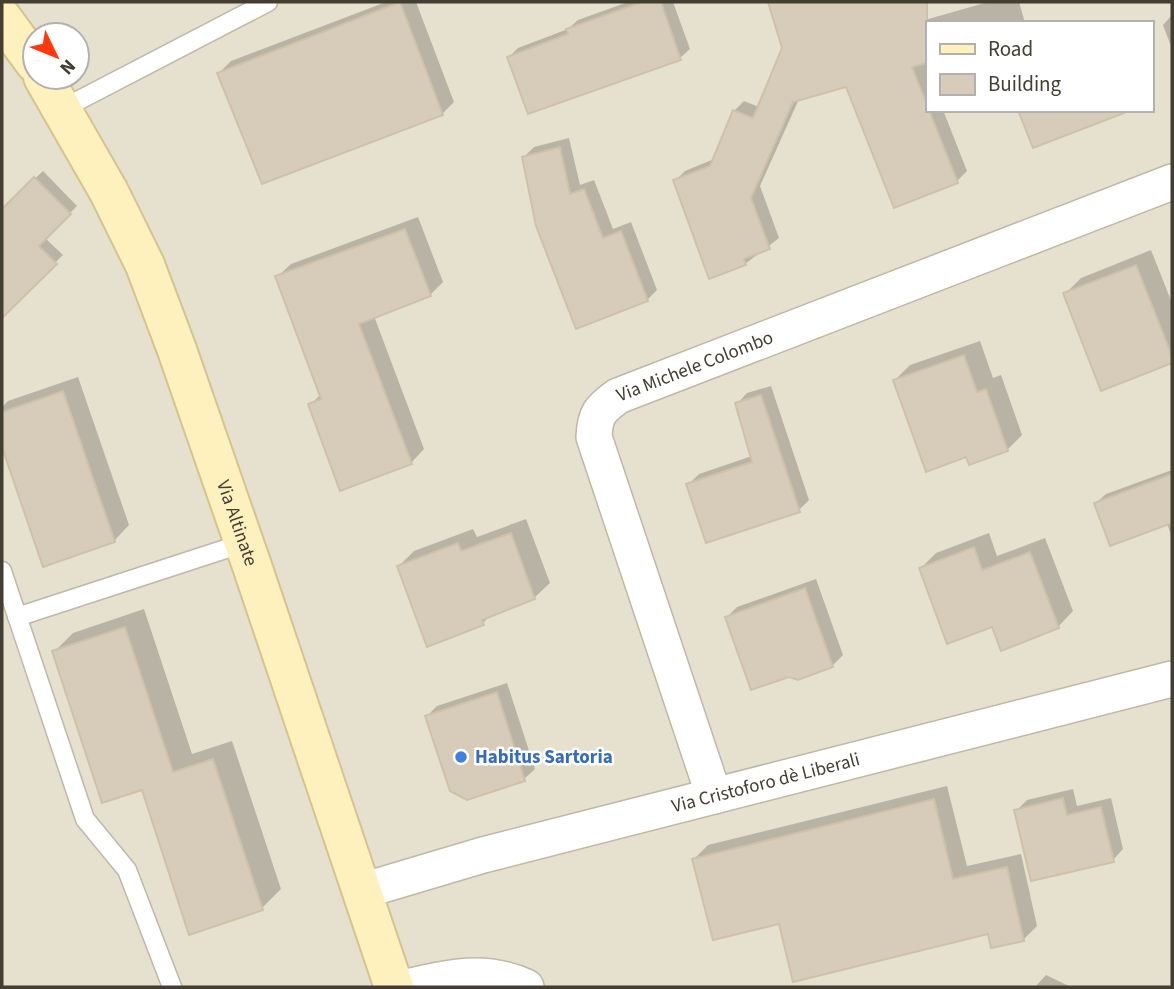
<svg xmlns="http://www.w3.org/2000/svg" width="1174" height="989" font-family="'Source Sans 3',sans-serif">
<style>
.residential{fill:#e6e0cf;fill-rule:evenodd}
.shadow{fill:#0003}
.building{fill:#d7ccb9;stroke:#cfc1a9;stroke-width:2}
.lines{fill:none;stroke-linecap:round;stroke-linejoin:round}
.lane-casing{stroke:#c0b8a6;stroke-width:21}
.street-casing{stroke:#c0b8a6;stroke-width:38}
.secondary-casing{stroke:#d4c48e;stroke-width:42}
.lane{stroke:#fff;stroke-width:18}
.street{stroke:#fff;stroke-width:35}
.secondary{stroke:#fff1be;stroke-width:38}
.shop-dot{fill:#3f7fe0;stroke:#fff;stroke-width:2.5}
.labels{text-anchor:middle;dominant-baseline:central;stroke-width:5;stroke-linejoin:round;paint-order:stroke}
.street-label{font-size:19px;fill:#433d32;stroke:#fff}
.shop-label{font-size:19px;font-weight:bold;fill:#366cbe;stroke:#fff;text-anchor:start}
</style>
<rect width="100%" height="100%" fill="#f2ede1"/>
<path class="residential" d="M2 2H1172V987H2ZM927 23H1151V110H927ZM35 35H77V77H35Z"/>
<path class="shadow" d="M386 2H416L454 102 442 114 219 73 231 61Z
M628 2H673L690 49 680 58 509 57 518 48 568 29 578 20Z
M770 2H866L876 34 988 2H1019L1025 23H927V62H924L927 71V110H943L967 171 957 181 847 85 799 99 760 186 779 238 745 264 675 181 685 171 714 159 734 111 744 101 759 107 783 48Z
M1172 15V49L1163 25Z
M569 138 580 185 594 180 613 229 631 222 657 290 647 300 524 157 534 147Z
M43 171 77 206 45 238 63 255 2 314V210Z
M418 217 443 282 430 295 374 316 424 449 411 463 310 405 321 394 277 277 291 264Z
M1151 250 1172 303V361L1102 388 1066 293 1081 278Z
M980 341 993 378 1001 375 1022 435 1007 450 968 455 895 380 910 365Z
M78 377 129 525 114 541 44 565 2 442V407L8 401Z
M771 386 809 500 799 510 688 485 699 474 752 456 737 404 747 393Z
M1172 470V538L1167 523 1096 503 1106 494Z
M526 519 550 583 534 598 493 613 483 623 399 566 414 551 473 529 477 537Z
M989 533 997 556 1045 538 1073 611 1058 627 993 625 921 568 936 553Z
M816 579 843 655 832 666 727 617 737 607Z
M144 609 192 754 232 741 281 889 262 908 54 652 73 633Z
M507 683 535 769 524 779 427 716 437 706Z
M947 786 967 866 1021 854 1037 926 1023 940 989 932 780 922 694 859 708 845Z
M1073 789 1077 806 1111 798 1123 849 1113 860 1016 811 1027 800Z
M1046 975 1071 987H1035Z"/>
<path class="building" d="M400 2 443 115 262 184 217 73Z
M642 2H661L681 60 528 114 507 57 568 34 566 29Z
M768 2H927V63L912 67 958 183 894 208 846 87 793 102 751 198 770 249 744 259 746 265 709 279 673 180 710 166 733 110 753 118 782 48Z
M1018 110H1124V113L1033 148Z
M560 147 570 194 584 189 603 238 621 231 648 301 576 329 536 226 522 157Z
M34 177 71 214 39 246 57 264 2 318V209Z
M405 229 431 296 359 324 412 464 340 491 308 404 321 399 275 276Z
M1136 265 1172 356V363L1101 391 1063 293Z
M964 355 977 392 986 389 1008 451 969 465 966 457 926 472 893 380Z
M63 391 115 542 43 567 2 447V412Z
M761 395 800 512 706 543 686 484 752 462 735 403Z
M1172 474V523L1110 546 1094 503Z
M511 533 535 599 482 620 484 625 427 647 397 566 458 543 461 551Z
M974 547 982 570 1030 552 1059 628 1001 651 992 627 947 644 919 568Z
M805 588 833 667 798 680 789 677 751 690 725 617Z
M125 627 173 772 213 759 263 910 189 935 142 790 102 803 52 651Z
M497 692 525 781 467 800 450 791 425 716Z
M1063 798 1067 815 1101 807 1114 862 1031 881 1014 810Z
M934 799 953 879 1007 867 1024 941 991 948 988 934 793 982 779 924 713 940 692 859Z"/>
<g class="lines">
<g class="lane-casing">
<path id="lane" d="M62 109 268 2
M2 571 85 819 127 870 172 987
M17 617 244 543"/>
</g>
<g class="street-casing">
<g id="street">
<path id="s1" d="M714 796 594 437C595 414 600 409 618 396L1172 182"/>
<path id="s2" d="M362 891 483 855 1172 679"/>
<path d="M407 987C448 977 486 968 526 987"/>
</g>
</g>
<g class="secondary-casing">
<g id="secondary">
<path d="M2 18 35 63"/>
<path id="s3" d="M43 77 109 192 145 265 177 350 251 563 394 987"/>
</g>
</g>
<use href="#lane" class="lane"/>
<use href="#street" class="street"/>
<use href="#secondary" class="secondary"/>
</g>
<circle class="shop-dot" cx="461" cy="757" r="7"/>
<g class="labels">
<g class="street-label">
<text stroke="none"><textPath href="#s1" startOffset="511">Via Michele Colombo</textPath></text>
<text stroke="none"><textPath href="#s3" startOffset="488">Via Altinate</textPath></text>
<text stroke="none"><textPath href="#s2" startOffset="418">Via Cristoforo dè Liberali</textPath></text>
</g>
<g class="shop-label">
<text x="475" y="757">Habitus Sartoria</text>
</g>
</g>
<rect width="1174" height="989" fill="none" stroke="#433d32" stroke-width="7"/>
<rect x="926" y="21" width="228" height="91" fill="#ffffff" stroke="#b4b1ad" stroke-width="2"/>
<rect x="940" y="44" width="35" height="10" fill="#fff1be" stroke="#b4b1ad" stroke-width="2"/>
<text x="988" y="56" font-size="21" fill="#433d32">Road</text>
<rect x="940" y="74" width="35" height="21" fill="#d7ccb9" stroke="#b4b1ad" stroke-width="2"/>
<text x="988" y="91" font-size="21" fill="#433d32">Building</text>
<g transform="translate(56 56) rotate(133)"><circle r="33" fill="#ffffff" stroke="#b4b1ad" stroke-width="2"/>
<path d="M0-5L12 26L0 18L-12 26Z" fill="#ff370b"/>
<text y="-10" font-size="19" font-weight="bold" text-anchor="middle" fill="#433d32">N</text>
</g>
</svg>
